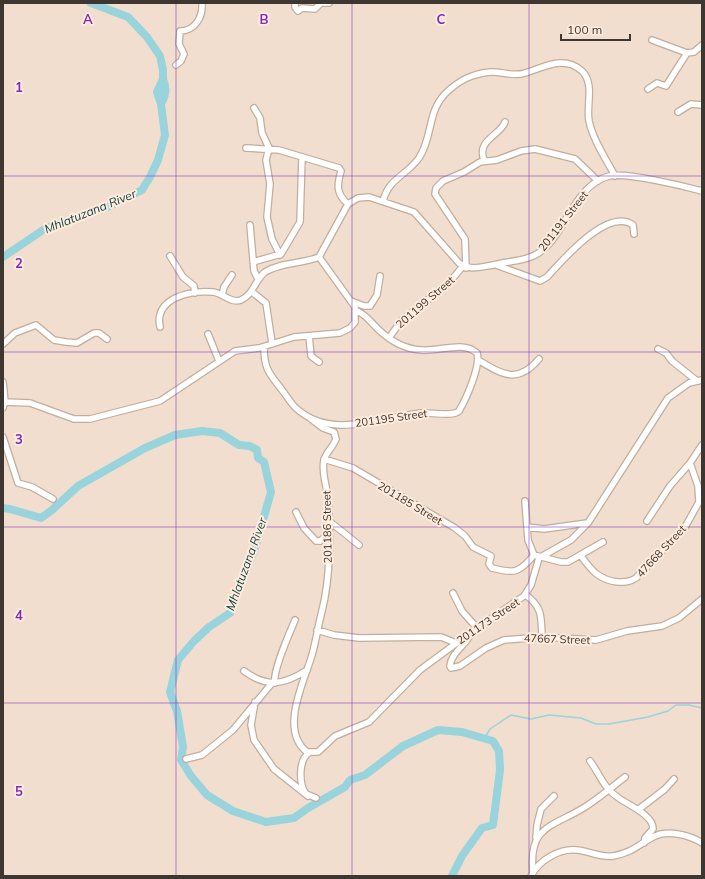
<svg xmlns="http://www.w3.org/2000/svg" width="705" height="879" font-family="Mulish,sans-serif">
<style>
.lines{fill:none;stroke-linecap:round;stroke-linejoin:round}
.stream{stroke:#99d4dc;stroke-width:1.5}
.river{stroke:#99d4dc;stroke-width:8}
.minor-casing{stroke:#c0ae9e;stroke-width:8}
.minor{stroke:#fff;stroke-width:5.5}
.grid{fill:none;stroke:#7b2cbf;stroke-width:1;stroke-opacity:0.55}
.labels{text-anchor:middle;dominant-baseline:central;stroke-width:4;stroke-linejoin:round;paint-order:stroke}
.street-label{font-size:11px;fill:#3e3630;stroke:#ffebdb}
.water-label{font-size:12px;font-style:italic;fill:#10464c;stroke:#ffebdb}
.grid-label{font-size:13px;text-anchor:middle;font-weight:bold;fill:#7b2cbf;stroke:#ffebdb;stroke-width:4;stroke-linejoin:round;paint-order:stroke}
</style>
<rect width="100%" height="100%" fill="#f1dece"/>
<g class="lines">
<path class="stream" d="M484 739 490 729 511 715 531 719 549 715 581 718 596 724H609L648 717 668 711 676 705H689L702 708"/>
<path class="river" d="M161 104C166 95 167 89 163 79
M3 257 46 228 110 206 142 190 150 177 158 160 165 135 161 104 157 92 163 79V70L160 56 147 37 128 17 91 3
M3 508 10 509 41 518 52 510 78 486 145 448 175 435 202 431 220 433 239 445 250 446 257 450 258 458 264 462 271 492 256 545 230 613 209 627 194 641 178 660 170 692 177 711 183 747 181 760 191 776 207 795 233 811 266 822 294 818 308 808 345 787 350 780 365 775 403 746 438 730 462 732 493 741 499 751 500 770 493 825 482 828 462 856 452 876"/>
<g class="minor-casing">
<path id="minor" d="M295 3V7L298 11 302 8 315 9 321 3
M324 3H329
M652 40 687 53 694 52 702 45
M176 65 181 61 184 54 179 44 180 31C195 31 203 17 202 3
M648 89 657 83 666 86 687 53
M254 108 260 118 262 133 269 148 266 160 270 184 267 217 272 239 280 255
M678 112 691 104 702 105
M246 148 279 150 339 168 341 171C337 185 336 194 348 204
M484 160C476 140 501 135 505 122
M383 201C389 178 406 176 419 158 434 135 426 110 449 90 456 84 463 79 472 76 478 74 486 72 492 72 504 72 514 77 525 73 545 67 564 55 582 71 595 84 586 105 589 121 593 140 606 159 615 176
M250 225 254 271 258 279
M170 256 183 277 194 286 195 293
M253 262 281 254 300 222 302 157
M496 265 540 281 547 277C562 261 607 207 633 225L634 234
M466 268 465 239 435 194 436 188 443 181 464 172 480 162 497 160 521 151 535 149 575 159 598 181
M252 292 266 303 272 343
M222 295 224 287 232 275
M351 301 364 306H370L377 295 380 276
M160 327C154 298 190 290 213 292 223 293 231 304 241 300 254 294 255 280 265 272 281 262 302 264 319 257L348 204 358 198 369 197 414 212 459 263C470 271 480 267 493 265 508 261 528 261 540 252 565 235 574 185 609 176 626 172 683 186 702 191
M208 334 219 361
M309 336 311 356 319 362
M389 338 401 321 448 284 463 266
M3 344 15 333 36 325 54 340 66 342 77 343 94 333H99L107 339
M264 347C264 369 269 373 282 390 287 396 291 404 297 409 332 440 381 417 421 413 430 412 453 417 459 411 466 399 481 366 477 353 463 340 439 352 421 350 405 349 391 341 380 331 372 324 367 315 357 311
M658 349 666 353 672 361 697 381
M478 360C502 374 517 385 539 359
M3 382 5 402 3 408
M5 402 30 403 74 419H90L160 401 235 351 259 348 294 337 340 333 350 328 355 322V307L319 257
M310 418 323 428 334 432 336 439C334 446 326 452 324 460 321 472 327 486 328 499 330 535 331 575 322 611 318 626 316 641 312 655 304 682 279 730 307 752H318L335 736 369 722 420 670 477 628 524 596 531 585 539 558 571 540 588 523 668 398 689 383 702 380
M3 437 18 483 32 487 53 499
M324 459 353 468 455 528 465 536 473 547 491 556 489 564 492 568C515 574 519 573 534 555
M525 501 528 540 534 555 561 562H568L603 542
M296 512 304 528 316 541H320L329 534
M329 521 359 545
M647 521 670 486 690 463 702 445
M527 527 544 529 587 523
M581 556C591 570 599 580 618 582 625 582 630 582 636 578L685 527 699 502 698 486 690 463
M453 593 462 611 477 628
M526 595C543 608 541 617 542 637
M317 630 334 635 359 638 441 637 456 643
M466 635 469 637C463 647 451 654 450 666L451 668 460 666 486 648 504 640 542 637 596 640 627 631 662 626 679 618 702 599
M244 671C267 688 284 685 307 670
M275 683C272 672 290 632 295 620
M255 702 251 725 254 740 274 769 308 796
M309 753C298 760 299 785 306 794L316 798
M186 759 202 755 233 730 272 683
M590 761C601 776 603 788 620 799 629 805 654 816 653 829L645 838 644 843
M639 809 665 789 674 779
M536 838 537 825 541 809 554 796
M533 872C528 825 553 827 585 807 599 798 612 787 625 777
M531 876C539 860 560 848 577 850 589 851 601 858 613 856 632 853 639 844 655 836 668 830 690 835 702 843"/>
</g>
<use href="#minor" class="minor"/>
</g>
<path class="grid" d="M176 3V876M352 3V876M529 3V876M3 176H702M3 352H702M3 527H702M3 703H702"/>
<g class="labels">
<g class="street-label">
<text transform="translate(563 221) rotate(-52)">201191 Street</text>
<text transform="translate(425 302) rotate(-41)">201199 Street</text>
<text transform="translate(391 418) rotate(-8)">201195 Street</text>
<text transform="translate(410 503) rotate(31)">201185 Street</text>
<text transform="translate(327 527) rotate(-91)">201186 Street</text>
<text transform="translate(661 551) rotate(-47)">47668 Street</text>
<text transform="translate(488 621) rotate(-34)">201173 Street</text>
<text transform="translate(557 639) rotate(2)">47667 Street</text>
</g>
<g class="water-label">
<text transform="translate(90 211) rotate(-22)">Mhlatuzana River</text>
<text transform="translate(246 564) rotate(-70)">Mhlatuzana River</text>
</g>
</g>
<g class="grid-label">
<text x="88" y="24">A</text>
<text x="264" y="24">B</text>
<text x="441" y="24">C</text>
<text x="19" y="92">1</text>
<text x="19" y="268">2</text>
<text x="19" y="444">3</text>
<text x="19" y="620">4</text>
<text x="19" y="796">5</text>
</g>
<rect width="705" height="879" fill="none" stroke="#3e3630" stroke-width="8"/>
<path d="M561 34v6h69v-6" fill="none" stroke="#3e3630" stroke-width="2"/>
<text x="567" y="34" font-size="12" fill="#3e3630" stroke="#ffebdb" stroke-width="3" paint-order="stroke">100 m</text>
</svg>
